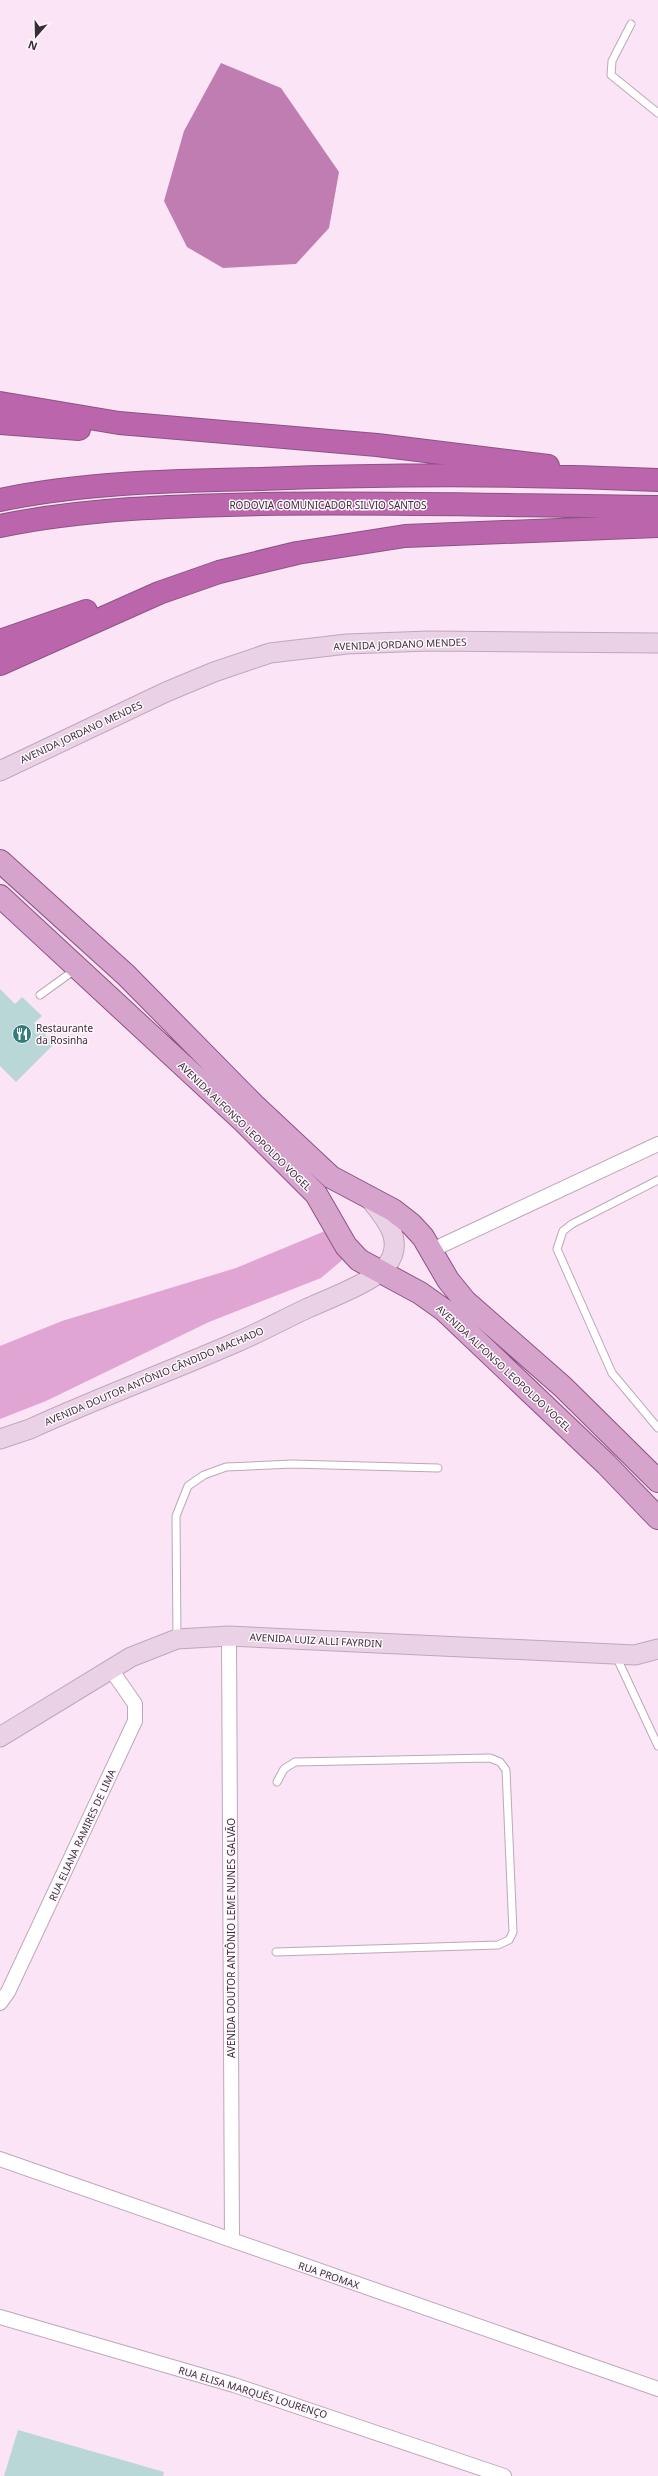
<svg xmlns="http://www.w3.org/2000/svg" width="658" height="2476" font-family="'Noto Sans',sans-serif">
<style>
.green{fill:#e0a5d3}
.water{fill:#bf7db1}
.building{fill:#b9d7d6}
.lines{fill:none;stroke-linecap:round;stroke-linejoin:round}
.lane-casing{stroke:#bda8b8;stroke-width:9}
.street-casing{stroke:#bda8b8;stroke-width:16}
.secondary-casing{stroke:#bda8b8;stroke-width:21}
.primary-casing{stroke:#8d5383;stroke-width:24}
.highway-casing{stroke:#8d5383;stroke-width:24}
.lane{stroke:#fff;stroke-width:7}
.street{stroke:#fff;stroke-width:14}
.secondary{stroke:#ebd1e6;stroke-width:19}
.primary{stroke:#d6a3cd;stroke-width:22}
.highway{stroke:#bb66ac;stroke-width:22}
.labels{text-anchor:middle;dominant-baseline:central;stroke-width:3;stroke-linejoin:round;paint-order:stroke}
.street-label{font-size:10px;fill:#382f36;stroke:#fff6fd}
.poi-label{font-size:10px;fill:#382f36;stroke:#fff6fd;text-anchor:start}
</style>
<rect width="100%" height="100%" fill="#fae4f5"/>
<path class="green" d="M325 1231 347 1256 321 1278 209 1322 46 1401 0 1419V1346L62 1321 236 1268Z"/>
<path class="water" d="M221 63 281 88 339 172 329 228 296 264 223 268 187 247 164 201 184 131Z"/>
<path class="building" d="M0 989 15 1004 22 997 42 1016 34 1023 54 1044 16 1082 0 1066Z
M18 2430 164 2472 163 2476H4Z"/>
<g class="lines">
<g class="lane-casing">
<path id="lane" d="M631 24 612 61 611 75 658 113
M40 995 76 969
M658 1180 572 1224 563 1231 557 1249 612 1373 658 1428
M177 1639 176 1516 188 1486 204 1475 226 1467 292 1464 438 1468
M616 1656 658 1746
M276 1952 498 1945 509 1940 513 1932 506 1770 500 1762 490 1758 295 1762 284 1769 277 1782"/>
</g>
<g class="street-casing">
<path id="street" d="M432 1250 658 1144
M229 1636 232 2240
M0 2003 8 1992 135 1721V1704L110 1668
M0 2159 658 2389
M0 2317 234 2385 504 2476"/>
</g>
<g class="secondary-casing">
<path id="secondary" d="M0 771 166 692 214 672 270 653 347 644 429 641 658 643
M0 1439 30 1429C98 1398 168 1372 237 1342 261 1332 284 1319 308 1308 328 1299 374 1282 387 1265 406 1240 384 1217 369 1198
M0 1737 131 1657 177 1639 229 1636 635 1655 658 1649"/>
</g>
<g class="primary-casing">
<path id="primary" d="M0 861 126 975 254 1105 331 1177 393 1210 411 1224 423 1237 448 1280 465 1301 563 1387 658 1481
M0 896 243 1121 316 1194 346 1246 359 1260 420 1293 444 1310 606 1464 658 1518"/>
</g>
<g class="highway-casing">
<path id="highway" d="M0 403 119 423 377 445 548 466
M0 423 79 429
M0 500C85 482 174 481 261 479 393 474 526 474 658 480
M0 526C86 508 176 506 264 504 395 502 527 506 658 507
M0 641 86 611
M0 664 159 593 219 572 297 553 405 536 658 526"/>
</g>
<use href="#lane" class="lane"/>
<use href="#street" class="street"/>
<use href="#secondary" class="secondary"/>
<use href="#primary" class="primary"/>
<use href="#highway" class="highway"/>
</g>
<defs>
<g id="restaurant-disc" transform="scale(1)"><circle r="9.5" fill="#347d7c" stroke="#fff6fd"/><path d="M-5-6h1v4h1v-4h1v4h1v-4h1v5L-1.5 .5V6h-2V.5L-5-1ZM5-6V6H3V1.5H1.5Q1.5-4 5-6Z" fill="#fff"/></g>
</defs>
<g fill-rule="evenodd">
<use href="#restaurant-disc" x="22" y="1034"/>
</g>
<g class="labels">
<g class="street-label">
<text x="328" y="505">RODOVIA COMUNICADOR SILVIO SANTOS</text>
<text transform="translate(400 644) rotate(-2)">AVENIDA JORDANO MENDES</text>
<text transform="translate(81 732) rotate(-25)">AVENIDA JORDANO MENDES</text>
<text transform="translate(245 1126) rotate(44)">AVENIDA ALFONSO LEOPOLDO VOGEL</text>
<text transform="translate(504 1368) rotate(43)">AVENIDA ALFONSO LEOPOLDO VOGEL</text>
<text transform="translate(154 1376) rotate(-23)">AVENIDA DOUTOR ANTÔNIO CÂNDIDO MACHADO</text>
<text transform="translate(316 1640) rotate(3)">AVENIDA LUIZ ALLI FAYRDIN</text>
<text transform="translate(82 1835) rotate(-65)">RUA ELIANA RAMIRES DE LIMA</text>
<text transform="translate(231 1938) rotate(-90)">AVENIDA DOUTOR ANTÔNIO LEME NUNES GALVÃO</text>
<text transform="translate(329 2275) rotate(19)">RUA PROMAX</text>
<text transform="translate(253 2392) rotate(17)">RUA ELISA MARQUÊS LOURENÇO</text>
</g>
<g class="poi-label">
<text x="36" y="1028">Restaurante<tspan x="36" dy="12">da Rosinha</tspan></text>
</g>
</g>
<g transform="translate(36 36) rotate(200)" stroke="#fff6fd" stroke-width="3" paint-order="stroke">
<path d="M0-3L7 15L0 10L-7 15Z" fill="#382f36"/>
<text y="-6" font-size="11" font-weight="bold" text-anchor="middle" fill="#382f36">N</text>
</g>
</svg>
